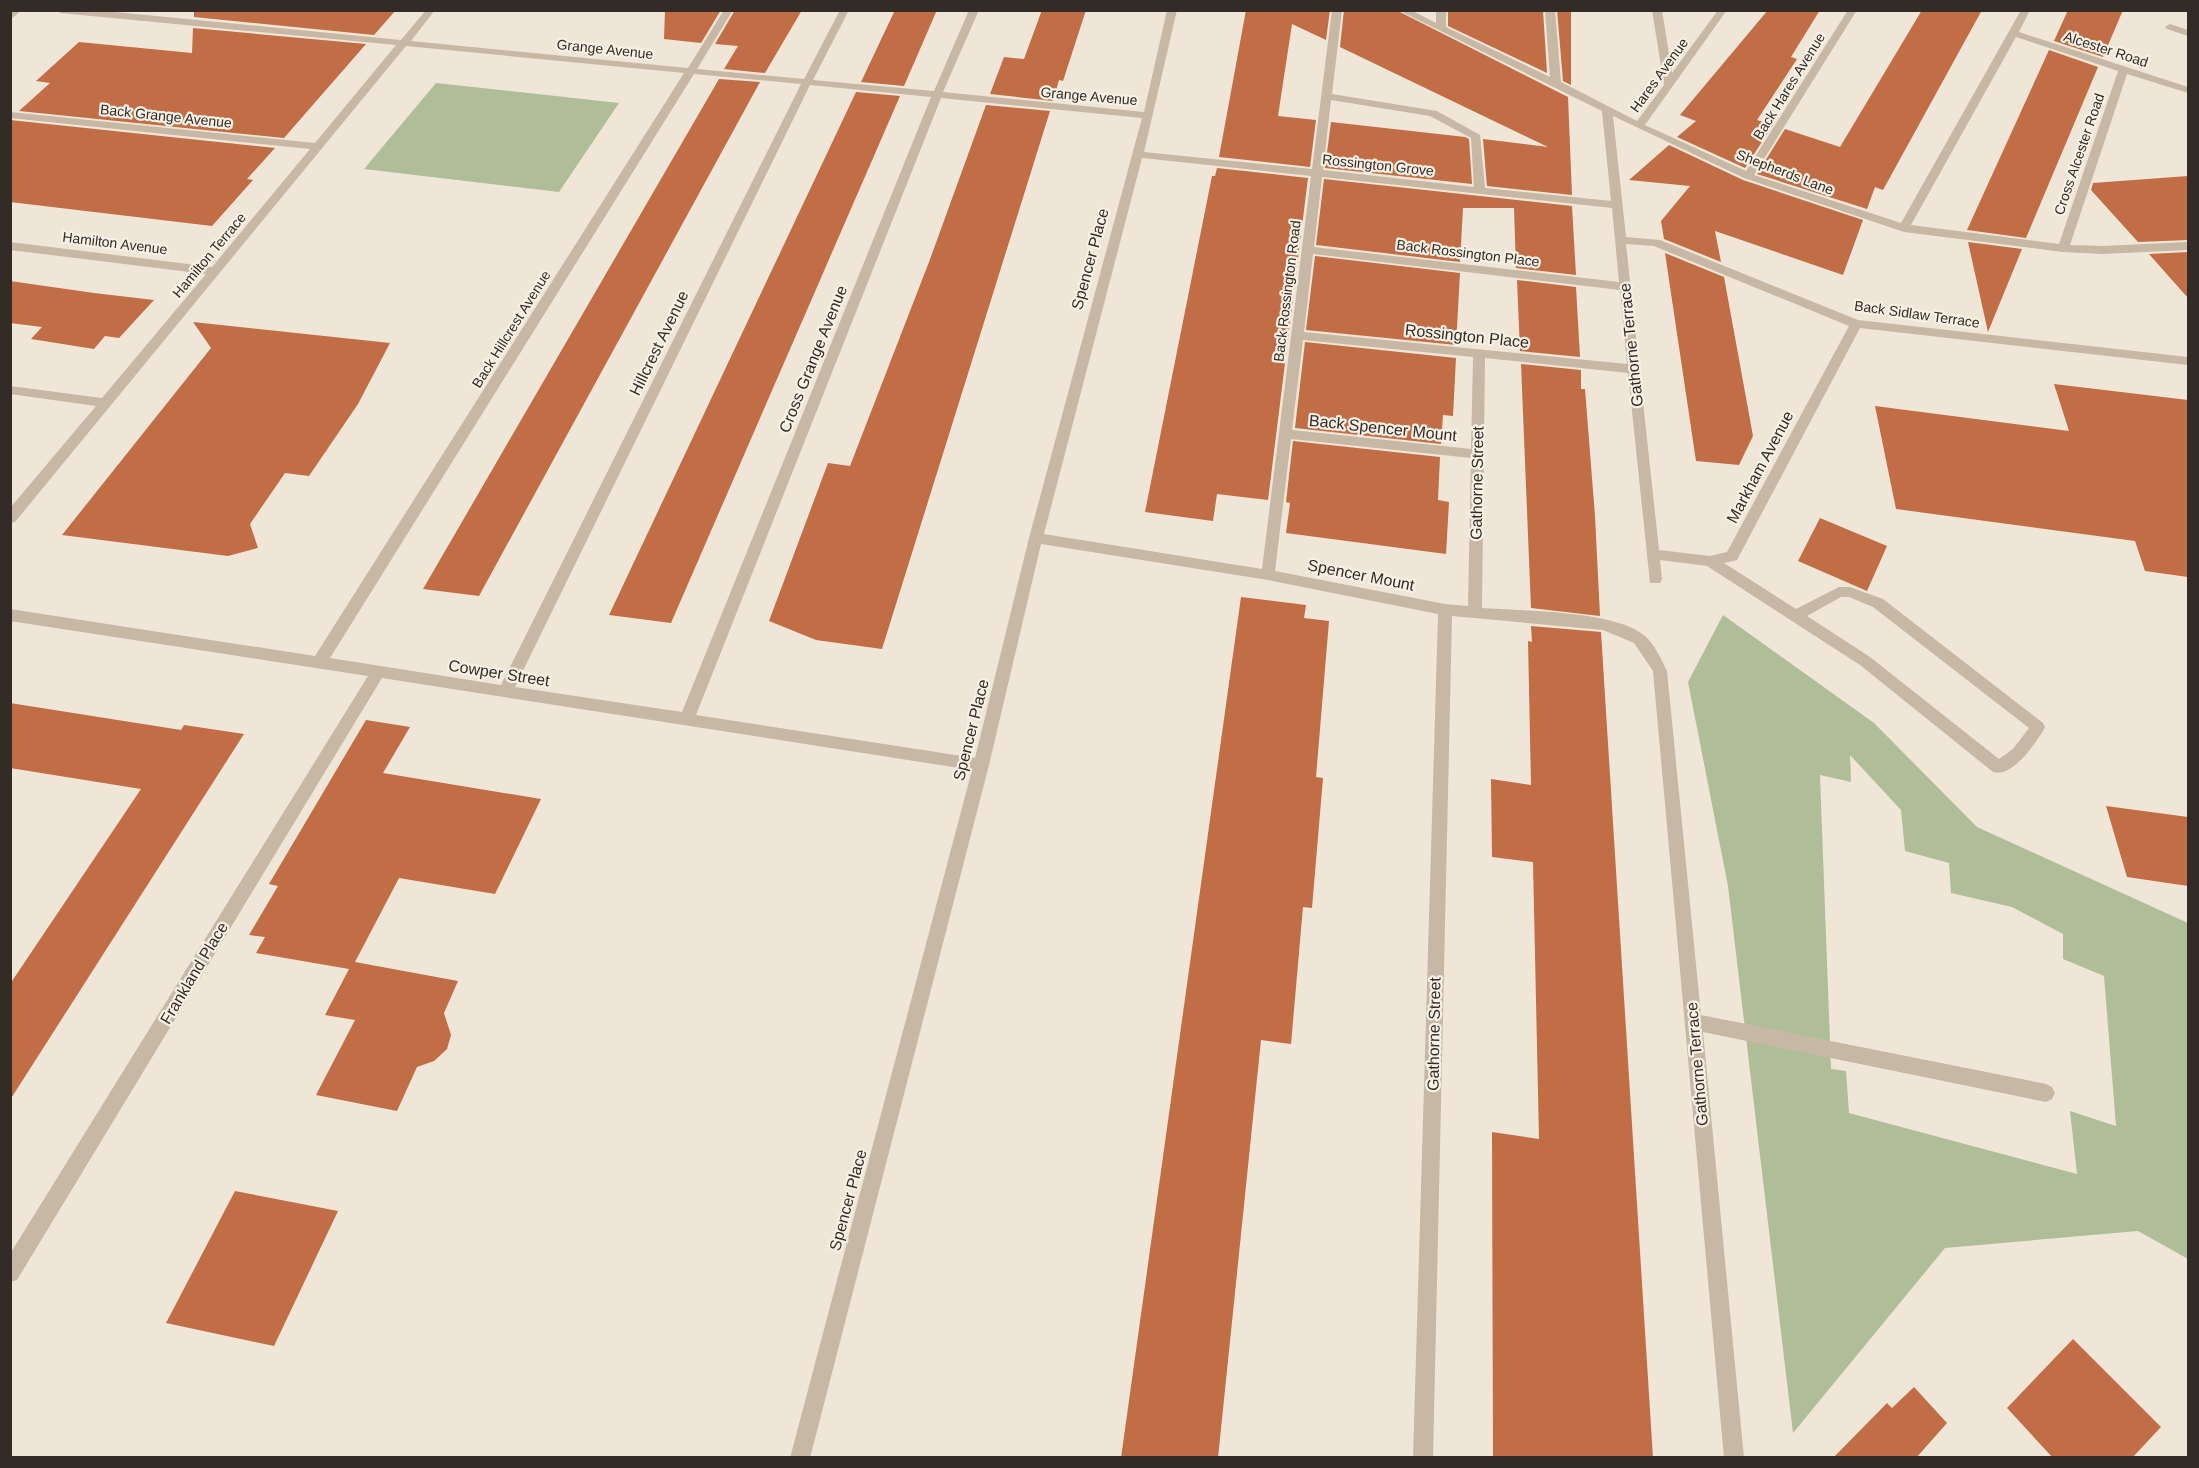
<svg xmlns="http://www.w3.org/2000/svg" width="2199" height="1468" font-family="Arial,sans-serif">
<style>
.green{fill:#afbe99;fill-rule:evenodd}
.building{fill:#c16d45}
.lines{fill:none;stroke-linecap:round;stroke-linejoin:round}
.minor{fill:#c7b7a5;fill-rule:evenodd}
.labels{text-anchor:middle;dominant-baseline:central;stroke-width:4.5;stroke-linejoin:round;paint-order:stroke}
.far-street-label{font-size:14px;fill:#332b26;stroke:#f8f0e4}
.street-label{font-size:16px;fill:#332b26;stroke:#f8f0e4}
</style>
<rect width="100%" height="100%" fill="#f0e6d8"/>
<path class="green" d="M436 83 619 103 559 192 364 169Z
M1723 615 1874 723 1977 827 2188 923V1259L2138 1231 1945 1248 1793 1433 1728 886 1688 682ZM1850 755 1901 810 1905 851 1949 863 1951 893 2012 907 2063 934V959L2104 976 2116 1126 2070 1111 2077 1174 1849 1113 1846 1071 1831 1069 1820 775 1851 782Z"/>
<path class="building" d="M194 10H396L374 35 194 17Z
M665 10H721L701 43 664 39Z
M735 10H802L765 73 724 69 738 46 715 44Z
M895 10H937L904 86 861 82Z
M1042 10H1086L1063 81 1059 80 1053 101 990 94 1004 57 1024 59Z
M1246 10H1330L1326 40 1292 24 1278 116 1316 120 1310 167 1219 157Z
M1344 10H1396L1568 97 1572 195 1487 186 1483 139 1548 147 1340 47Z
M1448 10H1543L1547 73 1448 26Z
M1557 10H1571V85L1563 81Z
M1768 10H1820L1791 57 1797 59 1757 120 1773 125 1745 168 1677 137 1696 121 1680 115Z
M1922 10H1982L1883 190 1875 187 1867 209 1757 174 1785 129 1840 147Z
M2068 10H2123L2103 57 2054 41Z
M193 28 366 44 284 138 19 111 50 83 36 81 79 42 192 53Z
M2049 50 2098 67 2026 238 1967 230Z
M719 79 760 82 479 596 423 589Z
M856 92 900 96 671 623 609 615Z
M986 105 1050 111 882 649 816 640 769 621 828 463 850 466 929 262Z
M10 120 275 148 247 179 253 180 212 226 10 202Z
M1331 122 1465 137 1469 139 1472 184 1325 168Z
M1669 145 1743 180 1863 220 1843 275 1715 231 1721 262 1664 239 1661 221 1690 186 1629 180Z
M1217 168 1308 178 1268 500 1217 494 1213 521 1145 512 1212 176H1215Z
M2188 176V240L2138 242 2091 190 2093 183Z
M1324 179 1572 206 1576 275 1516 268 1514 208H1463L1460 262 1316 245Z
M1968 242 2022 249 1988 332Z
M2188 252V298L2149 254Z
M1665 253 1724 277 1753 436 1739 465 1696 461Z
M1315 256 1460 273 1456 345 1306 330Z
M1517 280 1576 287 1580 357 1520 351Z
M10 281 94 293 154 300 119 338 105 336 94 349 31 339 42 327 10 323Z
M193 322 390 343 358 404 309 476 285 473 250 524 258 548 228 556 62 535 211 348Z
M1305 342 1456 358 1453 416 1443 415 1441 444 1295 428Z
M1521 364 1581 370V389H1585L1595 516 1600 616 1531 608Z
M2054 384 2188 400V577L2145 571 2135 541 1896 509 1875 406 2069 431Z
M1293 441 1440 457 1438 500 1449 502 1446 554 1286 533 1290 503 1286 502Z
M1820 518 1887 546 1867 591 1798 561Z
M1241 597 1306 605 1304 618 1329 621 1316 777 1323 778 1312 908 1303 907 1291 1044 1261 1040 1218 1458H1121Z
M1531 626 1601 632 1653 1458H1493L1492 1132 1539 1139 1533 862 1492 857 1491 779 1531 785 1528 641 1532 642Z
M10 703 181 730 184 725 244 734 10 1100V984L141 789 10 768Z
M366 720 410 727 383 773 541 799 495 894 399 878 355 962 458 981 444 1013 451 1035 447 1049 434 1061 417 1067 397 1111 316 1095 355 1020 325 1015 349 969 256 953 265 937 249 935 278 886 269 884Z
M2106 806 2188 817V886L2127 877Z
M235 1191 338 1211 274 1346 166 1323Z
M2073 1339 2161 1427 2132 1458H2053L2007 1408Z
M1914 1387 1947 1423 1916 1458H1833L1887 1403 1892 1408Z"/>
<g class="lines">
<path class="minor" d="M12 10H22L10 20Z
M56 10H95L401 40 426 10H435L411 41 688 68 724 10H733L697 69 804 79 840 10H849L813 80 934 91 969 10H979L943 92 1144 112 1167 10H1177L1144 152 1312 169 1332 10H1342L1332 94 1437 111 1480 135 1485 188 1611 201 1602 111 1398 10H1411L1436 23V10H1446V27L1550 77 1545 10H1555L1561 82 1637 121 1664 85 1652 10H1662L1672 73 1718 10H1727L1645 125 1746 171 1848 10H1857L1754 175 1901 223 2021 10H2030L2019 32 2188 87V93L2127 74 2070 245 2103 246 2188 242V250L2103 254 2063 252 1904 232 1744 178 1613 116 1626 237 1660 240 1858 320 2188 357V365L1860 328 1737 560 1724 563 1796 609 1839 587H1850L1883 599 2043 723 2045 727 2043 731C2034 745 2012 778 1993 772L1860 665 1707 566 1660 560 1662 579 1660 583H1650L1628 373 1485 358 1482 608C1523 611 1615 610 1645 636 1655 645 1661 659 1667 671L1701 1015 2046 1084 2052 1087 2055 1093 2052 1099 2046 1102 1703 1032 1744 1458H1724L1653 671 1634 643 1603 630 1452 616 1433 1458H1413L1438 614 1268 580 1041 544 989 765 810 1458H790L972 770 382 678 17 1280 10 1282V1254L368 676 10 621V609L315 656 684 73 406 46 15 522 10 523V508L96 406 10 394V386L102 398 206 274 10 250V242L212 267 310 149 10 118V112L315 143 396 45 60 13ZM2016 37 2118 71 2059 244 1911 225ZM694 74 801 84 501 685 330 658ZM810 85 931 97 682 712 515 687ZM941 98 1142 118 1029 538 975 758 696 715ZM1331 100 1430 116 1471 138 1474 187 1323 170ZM1142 158 1311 176 1262 569 1044 534ZM1322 177 1612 208 1619 282 1314 247ZM1626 244 1654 246 1849 326 1727 552 1710 556 1659 550ZM1313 254 1620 290 1627 364 1304 332ZM1303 340 1473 357 1471 449 1292 430ZM1291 439 1471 458 1468 606 1445 604 1275 571ZM1841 597H1849L1873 607 2029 728 2013 749 1999 759 1870 657 1807 616Z
M2170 24 2188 30V36L2167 29 2165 27Z"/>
</g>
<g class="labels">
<g class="far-street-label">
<text transform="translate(605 49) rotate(6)">Grange Avenue</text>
<text transform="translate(2106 49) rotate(18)">Alcester Road</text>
<text transform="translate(1659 75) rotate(-54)">Hares Avenue</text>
<text transform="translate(1789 86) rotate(-58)">Back Hares Avenue</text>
<text transform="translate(1089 96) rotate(5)">Grange Avenue</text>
<text transform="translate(166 116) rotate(6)">Back Grange Avenue</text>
<text transform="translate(2079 154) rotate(-71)">Cross Alcester Road</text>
<text transform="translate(1378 165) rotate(6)">Rossington Grove</text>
<text transform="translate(1785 172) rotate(21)">Shepherds Lane</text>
<text transform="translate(115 243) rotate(7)">Hamilton Avenue</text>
<text transform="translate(1468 253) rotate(7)">Back Rossington Place</text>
<text transform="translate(209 255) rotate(-50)">Hamilton Terrace</text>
<text transform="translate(1287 291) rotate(-83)">Back Rossington Road</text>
<text transform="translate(1917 314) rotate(8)">Back Sidlaw Terrace</text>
<text transform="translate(511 329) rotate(-58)">Back Hillcrest Avenue</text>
</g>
<g class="street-label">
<text transform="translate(1090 259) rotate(-75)">Spencer Place</text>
<text transform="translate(1467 336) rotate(6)">Rossington Place</text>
<text transform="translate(659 343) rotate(-64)">Hillcrest Avenue</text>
<text transform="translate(1631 345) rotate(-96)">Gathorne Terrace</text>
<text transform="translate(813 359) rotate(-68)">Cross Grange Avenue</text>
<text transform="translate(1383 428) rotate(6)">Back Spencer Mount</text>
<text transform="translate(1760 467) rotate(-62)">Markham Avenue</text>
<text transform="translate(1477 483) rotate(-89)">Gathorne Street</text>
<text transform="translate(1361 575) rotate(11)">Spencer Mount</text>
<text transform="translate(499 673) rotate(9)">Cowper Street</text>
<text transform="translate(971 730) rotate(-76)">Spencer Place</text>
<text transform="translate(194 973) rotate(-59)">Frankland Place</text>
<text transform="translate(1434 1034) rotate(-89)">Gathorne Street</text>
<text transform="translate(1697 1064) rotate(-95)">Gathorne Terrace</text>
<text transform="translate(848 1200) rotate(-75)">Spencer Place</text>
</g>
</g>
<rect width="2199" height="1468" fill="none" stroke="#332b26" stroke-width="24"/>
</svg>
